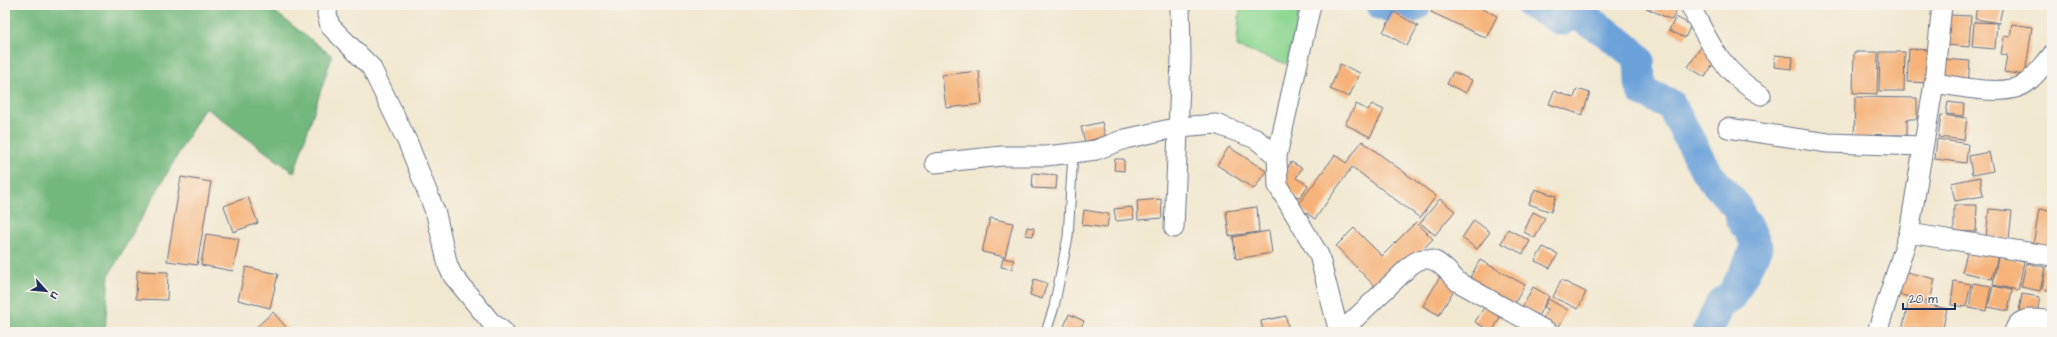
<svg xmlns="http://www.w3.org/2000/svg" width="2057" height="337" font-family="'Architects Daughter',sans-serif">
<style>
.green{fill:#8ed793;stroke:#548378}
.forest{fill:#72b87d;stroke:#46746e}
.lines{fill:none;stroke-linecap:round;stroke-linejoin:round}
.river{stroke:#6ca2da;stroke-width:31}
.building{fill:#f6b279}
.service-casing{stroke:#667086;stroke-width:11}
.minor-casing{stroke:#667086;stroke-width:21}
.service{stroke:#fff;stroke-width:9}
.minor{stroke:#fff;stroke-width:19}
</style>
<rect width="100%" height="100%" fill="#f7f3e8"/>
<filter id="ink" filterUnits="userSpaceOnUse"><feTurbulence type="fractalNoise" baseFrequency=".025" numOctaves="2"/><feDisplacementMap in="SourceGraphic" scale="8" xChannelSelector="R" yChannelSelector="G"/><feConvolveMatrix kernelMatrix="1 2 1 2 8 2 1 2 1" color-interpolation-filters="sRGB"/></filter>
<filter id="wash" filterUnits="userSpaceOnUse"><feTurbulence type="fractalNoise" baseFrequency=".012" numOctaves="4" result="noise"/><feDisplacementMap in="SourceGraphic" scale="16" xChannelSelector="R" yChannelSelector="G"/><feGaussianBlur stdDeviation="0.9" result="paint"/><feColorMatrix in="noise" values="0 0 0 0 0 0 0 0 0 0 0 0 0 0 0 0 0 1.4 0 .05"/><feComposite in="paint" operator="in"/></filter>
<g filter="url(#wash)">
<rect width="100%" height="100%" fill="#f1e8d0"/>
<path class="green" d="M1240 5H1301L1287 64 1237 47Z"/>
<path class="forest" d="M5 5H266L332 56 294 173 205 107 109 275 105 332H5Z"/>
<g class="lines">
<path class="river" d="M1382 5C1394 8 1406 14 1416 5
M1532 5 1562 20 1572 13C1597 25 1619 39 1639 60L1640 83 1642 91 1671 105 1707 173 1738 208 1743 223 1748 226 1757 247 1732 296 1721 303 1707 332"/>
</g>
<g id="blocks">
<path class="building" d="M1435 5H1474L1497 16 1486 38 1431 12Z
M1640 5H1679L1672 20Z
M1977 5H2003L1999 23 1975 19Z
M1394 12 1418 26 1407 46 1383 32Z
M1949 15 1971 16 1969 47 1947 45Z
M1676 17 1691 25 1685 38 1669 30Z
M1974 22 1997 23 1995 49 1972 47Z
M2012 24 2032 27 2025 75 2004 72 2007 55 2001 54 2004 36 2010 37Z
M1701 47 1717 58 1705 77 1688 67Z
M1909 49 1933 50 1930 83 1907 82Z
M1854 52H1878L1877 94 1853 93Z
M1880 52H1905L1904 91H1879Z
M1775 55 1793 57 1792 69 1774 67Z
M1945 59 1970 61 1968 84 1943 82Z
M1340 64 1360 73 1349 97 1330 89Z
M979 71 982 104 946 108 942 75Z
M1453 72 1472 80 1466 93 1447 84Z
M1577 89 1590 93 1582 115 1549 104 1554 91 1574 98Z
M1855 97 1917 98V119H1907V135H1872L1871 141H1854Z
M1948 102 1964 104 1963 116 1946 114Z
M1356 104 1368 110 1372 104 1384 110 1370 137 1345 124Z
M1941 115 1967 118 1964 140 1938 137Z
M1102 122 1105 136 1085 142 1081 127Z
M1937 139 1968 144 1966 163 1935 159Z
M1362 141 1436 196 1420 218 1352 167 1315 219 1297 206 1335 155 1346 163Z
M1229 147 1266 171 1254 189 1217 165Z
M1989 152 1993 171 1972 175 1969 156Z
M1115 159H1124V171L1114 170Z
M1291 162 1302 168 1296 178 1308 185 1300 198 1282 187 1283 177Z
M1033 173 1057 175 1056 189 1032 188Z
M181 177 211 182 197 265 167 261Z
M1980 177 1983 196 1955 201 1951 183Z
M1535 189 1556 196 1551 212 1529 204Z
M248 197 258 223 233 232 224 206Z
M1161 199 1162 218 1138 220 1137 201Z
M1440 199 1455 211 1435 235 1420 223Z
M1954 205H1977L1976 232 1954 231Z
M1132 207 1134 219 1116 221 1114 209Z
M1257 207 1259 232 1229 236 1226 211Z
M1989 209 2012 211 2009 239 1986 237Z
M2039 209 2052 210V249L2033 246Z
M1084 210 1109 214 1107 228 1082 225Z
M1533 212 1545 218 1535 238 1524 232Z
M990 218 1013 223 1005 257 982 252Z
M1474 220 1490 232 1477 249 1462 238Z
M1416 222 1433 239 1380 292 1336 246 1354 228 1382 256Z
M1027 227 1034 228 1033 236 1025 235Z
M1508 229 1530 241 1523 254 1501 243Z
M1269 231 1272 253 1236 259 1233 237Z
M206 234 239 239 233 271 201 265Z
M1543 247 1558 254 1550 268 1535 261Z
M1968 249 1998 256 1992 279 1962 272Z
M1998 256 2024 262 2018 290 1993 285Z
M1003 258 1014 260 1012 269 1001 267Z
M1480 260 1525 285 1513 306 1468 281Z
M2026 263 2045 267 2040 291 2021 287Z
M2047 264 2052 265V291L2042 289Z
M246 267 278 274 270 308 238 300Z
M137 271 168 272 167 300 136 299Z
M1902 271 1935 279 1930 302 1897 294Z
M1441 275 1457 285 1439 315 1423 306Z
M1034 279 1047 283 1042 299 1030 295Z
M1561 280 1586 292 1578 309 1553 297Z
M1954 281 1971 284 1966 307 1951 305Z
M1973 283 1991 286 1986 311 1969 308Z
M1993 286 2012 290 2008 311 1988 307Z
M1533 287 1549 296 1536 320 1520 311Z
M2022 294 2040 297 2037 313 2019 311Z
M1548 299 1568 310 1556 332 1540 324 1548 309 1544 307Z
M1909 300 1947 309 1942 332H1911L1902 330Z
M1488 301 1504 310 1492 332 1475 322Z
M273 312 290 332H251Z
M1069 314 1084 321 1079 332H1062Z
M1286 316 1289 332H1263L1261 321Z
M2024 329 2051 330V332H2024Z"/>
</g>
</g>
<g filter="url(#ink)">
<use href="#blocks" fill-opacity="0" stroke="#667086" stroke-width="1"/>
<g class="lines">
<g class="service-casing">
<path id="service" d="M1046 332 1054 307 1068 237 1073 153"/>
</g>
<g class="minor-casing">
<path id="minor" d="M328 5 327 14 330 26 371 67 408 143 436 214 448 266 453 276 490 321 504 332
M1311 5 1277 156 1278 186 1319 255 1339 332
M1690 5C1709 43 1723 73 1761 95
M1942 5 1934 83C1958 86 2006 98 2026 83 2036 76 2044 64 2052 55
M1728 128 1828 143 1923 146
M935 163 1002 156H1046L1073 153 1096 150 1125 139 1179 127 1216 124 1256 139 1277 156
M1174 228 1181 59 1180 5
M1909 233 2052 256
M1341 332 1411 265C1431 249 1445 268 1458 282L1548 332
M1877 332 1909 233 1934 83
M2014 332C2019 314 2037 319 2052 321"/>
</g>
<use href="#service" class="service"/>
<use href="#minor" class="minor"/>
</g>
</g>
<rect width="2057" height="337" fill="none" stroke="#f7f3e8" stroke-width="20"/>
<g transform="translate(46 291) rotate(117)" stroke="#f7f3e8" stroke-width="3" paint-order="stroke">
<path d="M0-3L7 15L0 10L-7 15Z" fill="#1b2f5e"/>
<text y="-6" font-size="11" font-weight="bold" text-anchor="middle" fill="#1b2f5e">U</text>
</g>
<path d="M1903 303v6h52v-6" fill="none" stroke="#1b2f5e" stroke-width="2"/>
<text x="1909" y="303" font-size="12" fill="#1b2f5e" stroke="#f7f3e8" stroke-width="3" paint-order="stroke">20 m</text>
</svg>
